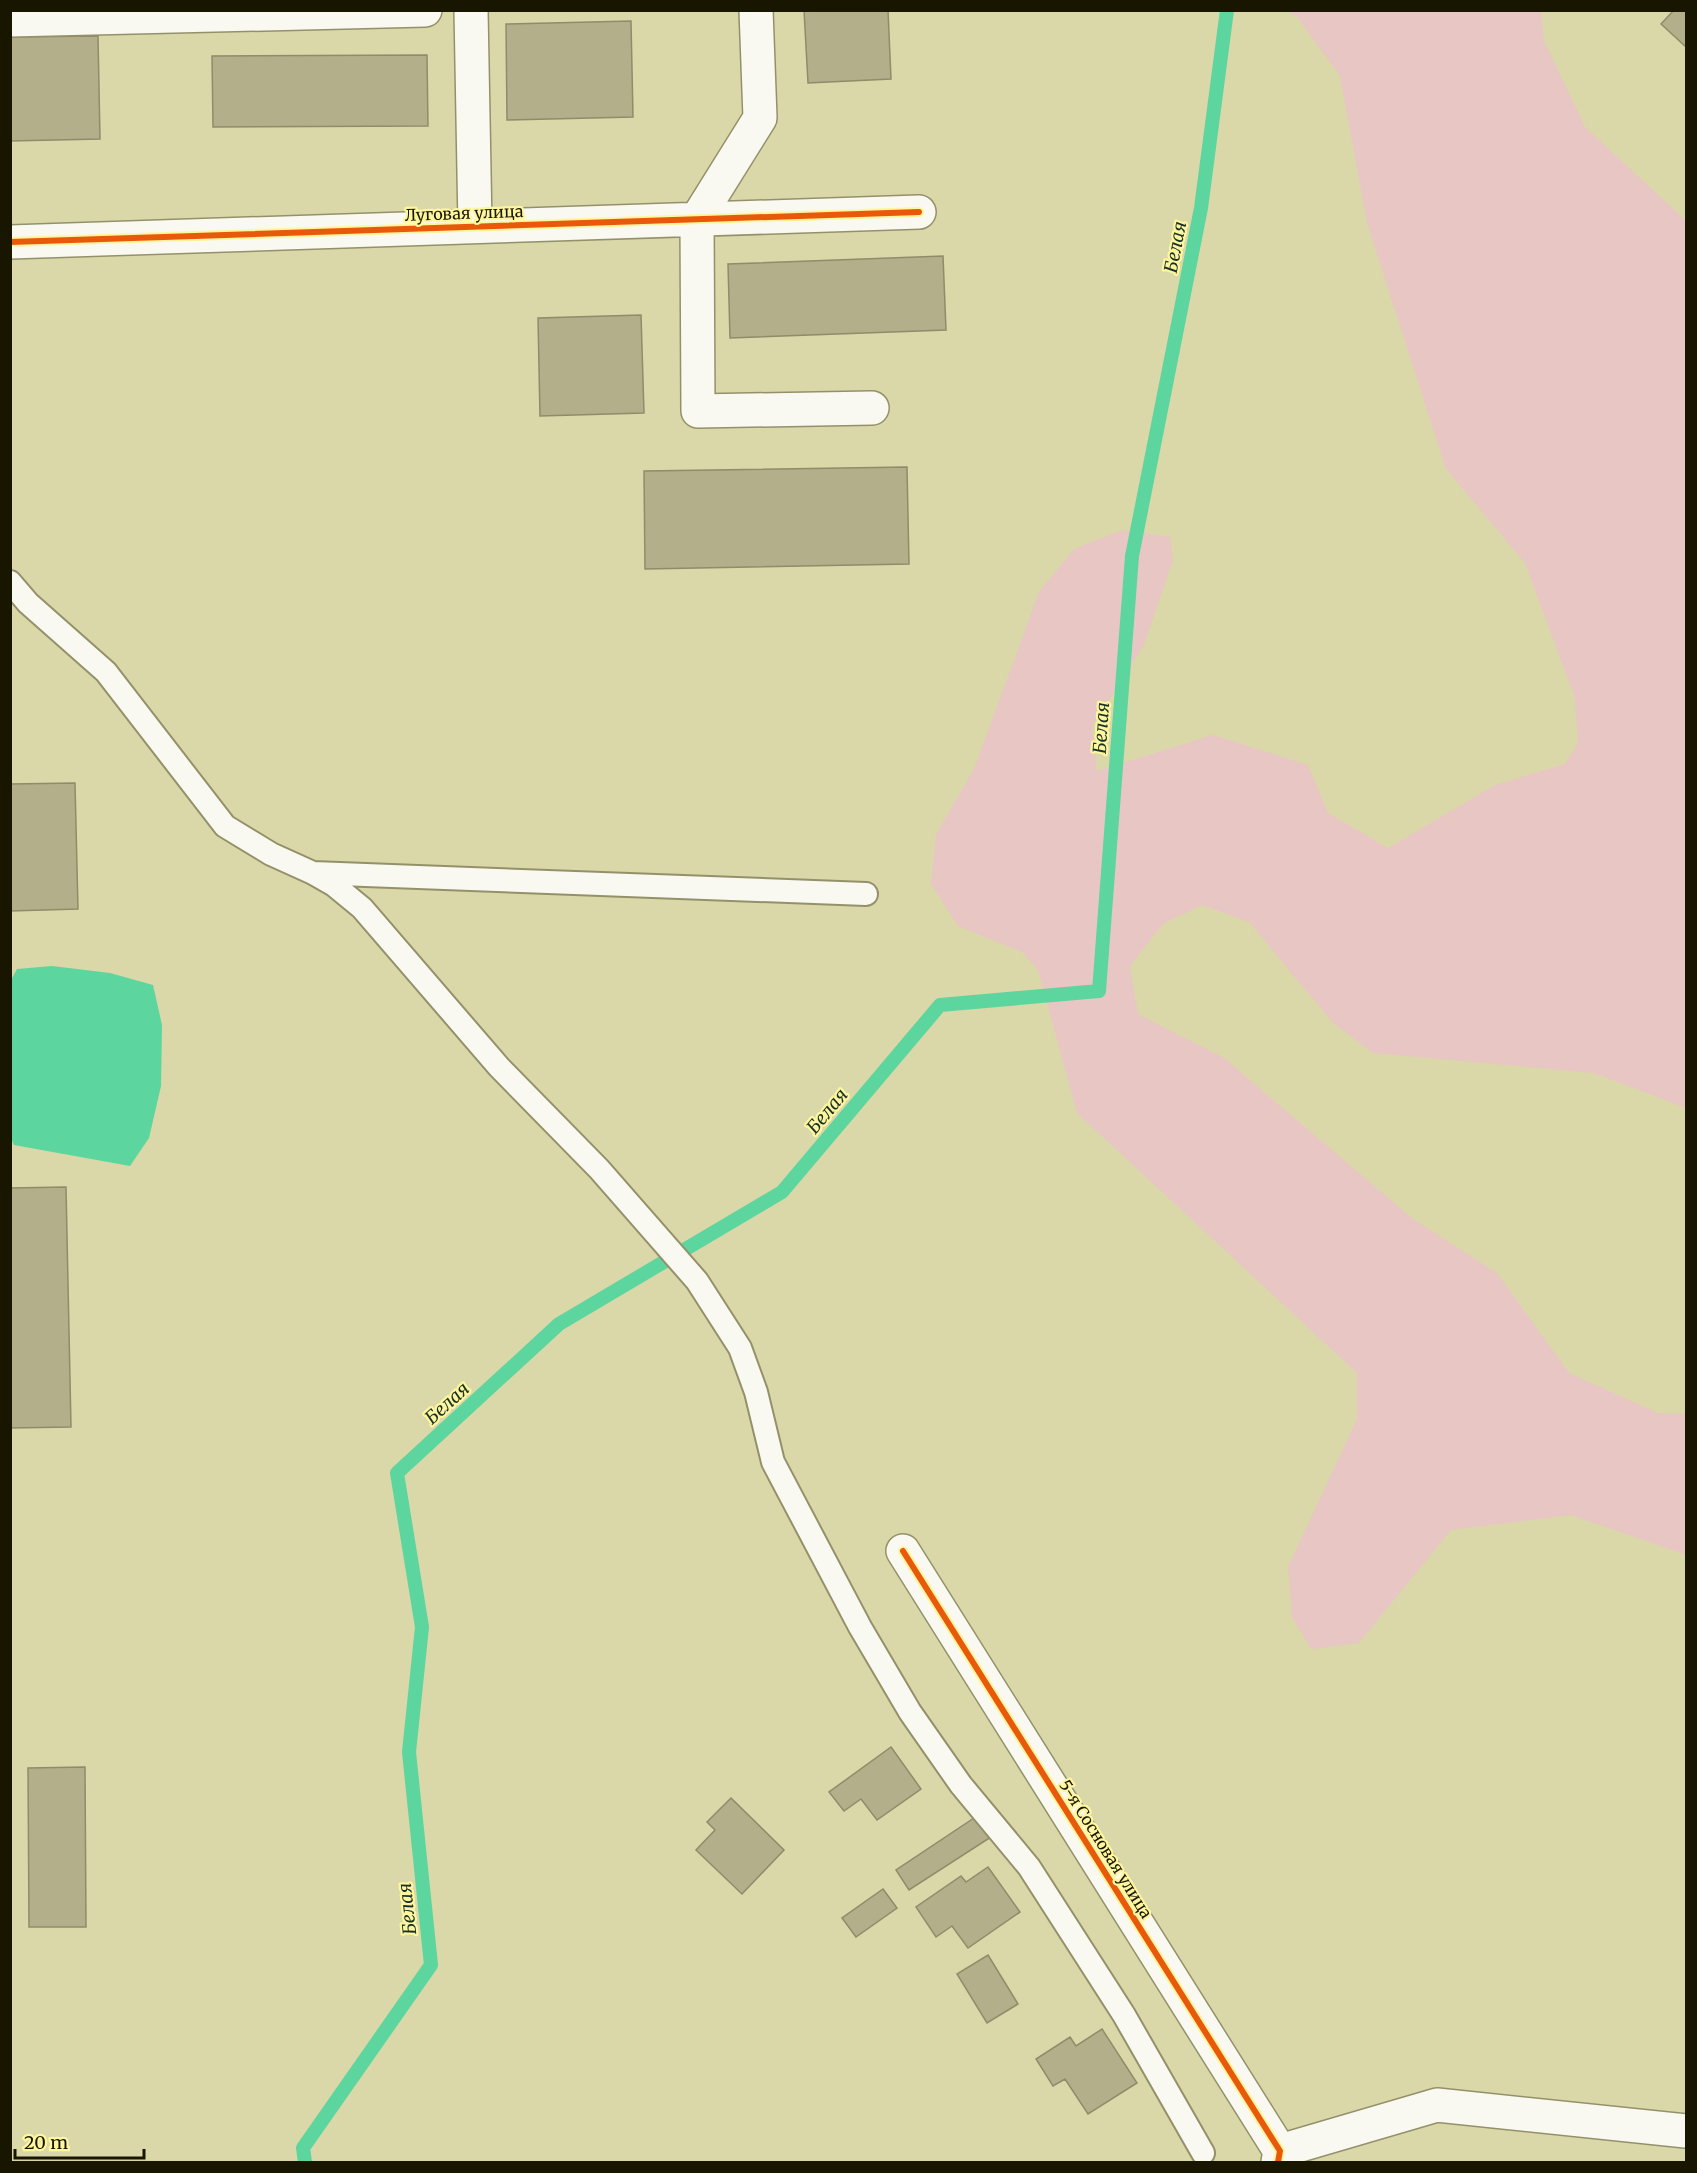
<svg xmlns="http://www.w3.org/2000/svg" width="1697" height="2173" font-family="Merriweather,serif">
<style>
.green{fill:#e8c6c4}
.water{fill:#5dd59e}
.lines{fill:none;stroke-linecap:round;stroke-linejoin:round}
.stream{stroke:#5dd59e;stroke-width:14}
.building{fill:#b2af8a;stroke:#8f8c6a;stroke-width:1.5}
.lane-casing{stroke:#94916a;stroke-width:26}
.street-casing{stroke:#94916a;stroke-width:36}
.lane{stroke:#f9f9f2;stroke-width:22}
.street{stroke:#f9f9f2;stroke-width:33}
.cycleway-casing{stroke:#fef69f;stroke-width:10}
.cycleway{stroke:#e8590c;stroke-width:6}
.labels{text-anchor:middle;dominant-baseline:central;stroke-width:4.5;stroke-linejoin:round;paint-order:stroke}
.street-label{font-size:16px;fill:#191600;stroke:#fef69f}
.water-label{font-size:18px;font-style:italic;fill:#183126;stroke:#fef69f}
</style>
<rect width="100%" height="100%" fill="#dad7a8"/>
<path class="green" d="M1286 11H1541L1544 41 1585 127 1686 221V1108L1594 1073 1373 1053 1333 1023 1249 922 1202 905 1163 924 1130 966 1138 1014 1224 1058 1413 1219 1497 1273 1569 1373 1658 1413 1686 1414V1555L1571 1515 1451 1530 1359 1643 1311 1649 1292 1617 1288 1567 1357 1419V1373L1077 1113 1038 970 1022 952 958 926 931 884 936 834 974 769 1039 592 1074 549 1123 530 1170 537 1173 560 1143 647 1092 726 1097 771 1213 735 1308 765 1328 813 1388 848 1495 785 1565 764 1578 743 1575 698 1525 563 1446 469 1367 223 1340 76 1297 17Z"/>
<path class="water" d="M52 966 110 973 153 985 162 1025 161 1086 149 1138 130 1166 14 1145 10 1136 11 980 17 969Z"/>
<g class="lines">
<path class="stream" d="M305 2162 303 2148 431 1965 409 1752 422 1627 397 1473 559 1324 782 1192 940 1005 1099 991 1132 556 1201 208 1227 10"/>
</g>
<path class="building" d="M804 10H888L891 79 808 83Z
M1674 10H1686V47L1661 24Z
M631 21 633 117 507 120 506 24Z
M98 36 100 139 10 141V37Z
M427 55 428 126 213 127 212 56Z
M943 256 946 330 730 338 728 264Z
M641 315 644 413 540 416 538 318Z
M907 467 909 564 645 569 644 471Z
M75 783 78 909 10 911V784Z
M66 1187 71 1427 10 1428V1188Z
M891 1747 921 1789 877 1820 861 1799 844 1811 829 1792Z
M85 1767 86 1927H29L28 1768Z
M731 1798 784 1850 742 1894 696 1850 715 1830 707 1822Z
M977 1816 991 1837 909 1890 896 1870Z
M988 1867 1020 1912 968 1948 952 1926 936 1937 916 1907 961 1876 966 1882Z
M883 1889 897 1908 856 1937 842 1918Z
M988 1955 1018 2004 987 2023 957 1974Z
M1102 2029 1137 2083 1088 2114 1065 2079 1053 2086 1036 2059 1070 2037 1076 2046Z"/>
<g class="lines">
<g class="lane-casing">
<path id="lane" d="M10 582 28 603 106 672 225 826 271 854 313 873 866 894
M313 873 334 885 362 908 499 1067 599 1169 697 1281 740 1348 756 1392 773 1462 860 1627 910 1712 961 1785 1029 1867 1124 2015 1203 2153"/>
</g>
<g class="street-casing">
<path id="street" d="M471 10 475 226
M756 10 760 118 697 219 698 411 872 408
M10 20 425 10
M10 242 919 212
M903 1551 1280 2151 1278 2162
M1280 2151 1437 2105 1686 2131"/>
</g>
<use href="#lane" class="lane"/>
<use href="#street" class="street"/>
<g class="cycleway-casing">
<path id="cycleway" d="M10 242 919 212
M903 1551 1280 2151 1278 2162"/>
</g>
<use href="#cycleway" class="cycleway"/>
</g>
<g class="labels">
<g class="street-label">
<text transform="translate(464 213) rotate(-2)">Луговая улица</text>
<text transform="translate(1106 1849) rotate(58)">5-я Сосновая улица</text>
</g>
<g class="water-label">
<text transform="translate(1175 247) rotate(-79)">Белая</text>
<text transform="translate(1101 728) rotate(-86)">Белая</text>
<text transform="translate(827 1111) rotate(-50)">Белая</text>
<text transform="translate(447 1403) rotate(-42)">Белая</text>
<text transform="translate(407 1909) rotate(-96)">Белая</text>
</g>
</g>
<rect width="1697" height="2173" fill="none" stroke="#191600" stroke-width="24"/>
<path d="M15 2149v9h129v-9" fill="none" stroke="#191600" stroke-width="3"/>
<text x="24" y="2149" font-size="18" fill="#191600" stroke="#fef69f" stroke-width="4.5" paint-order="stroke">20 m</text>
</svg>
